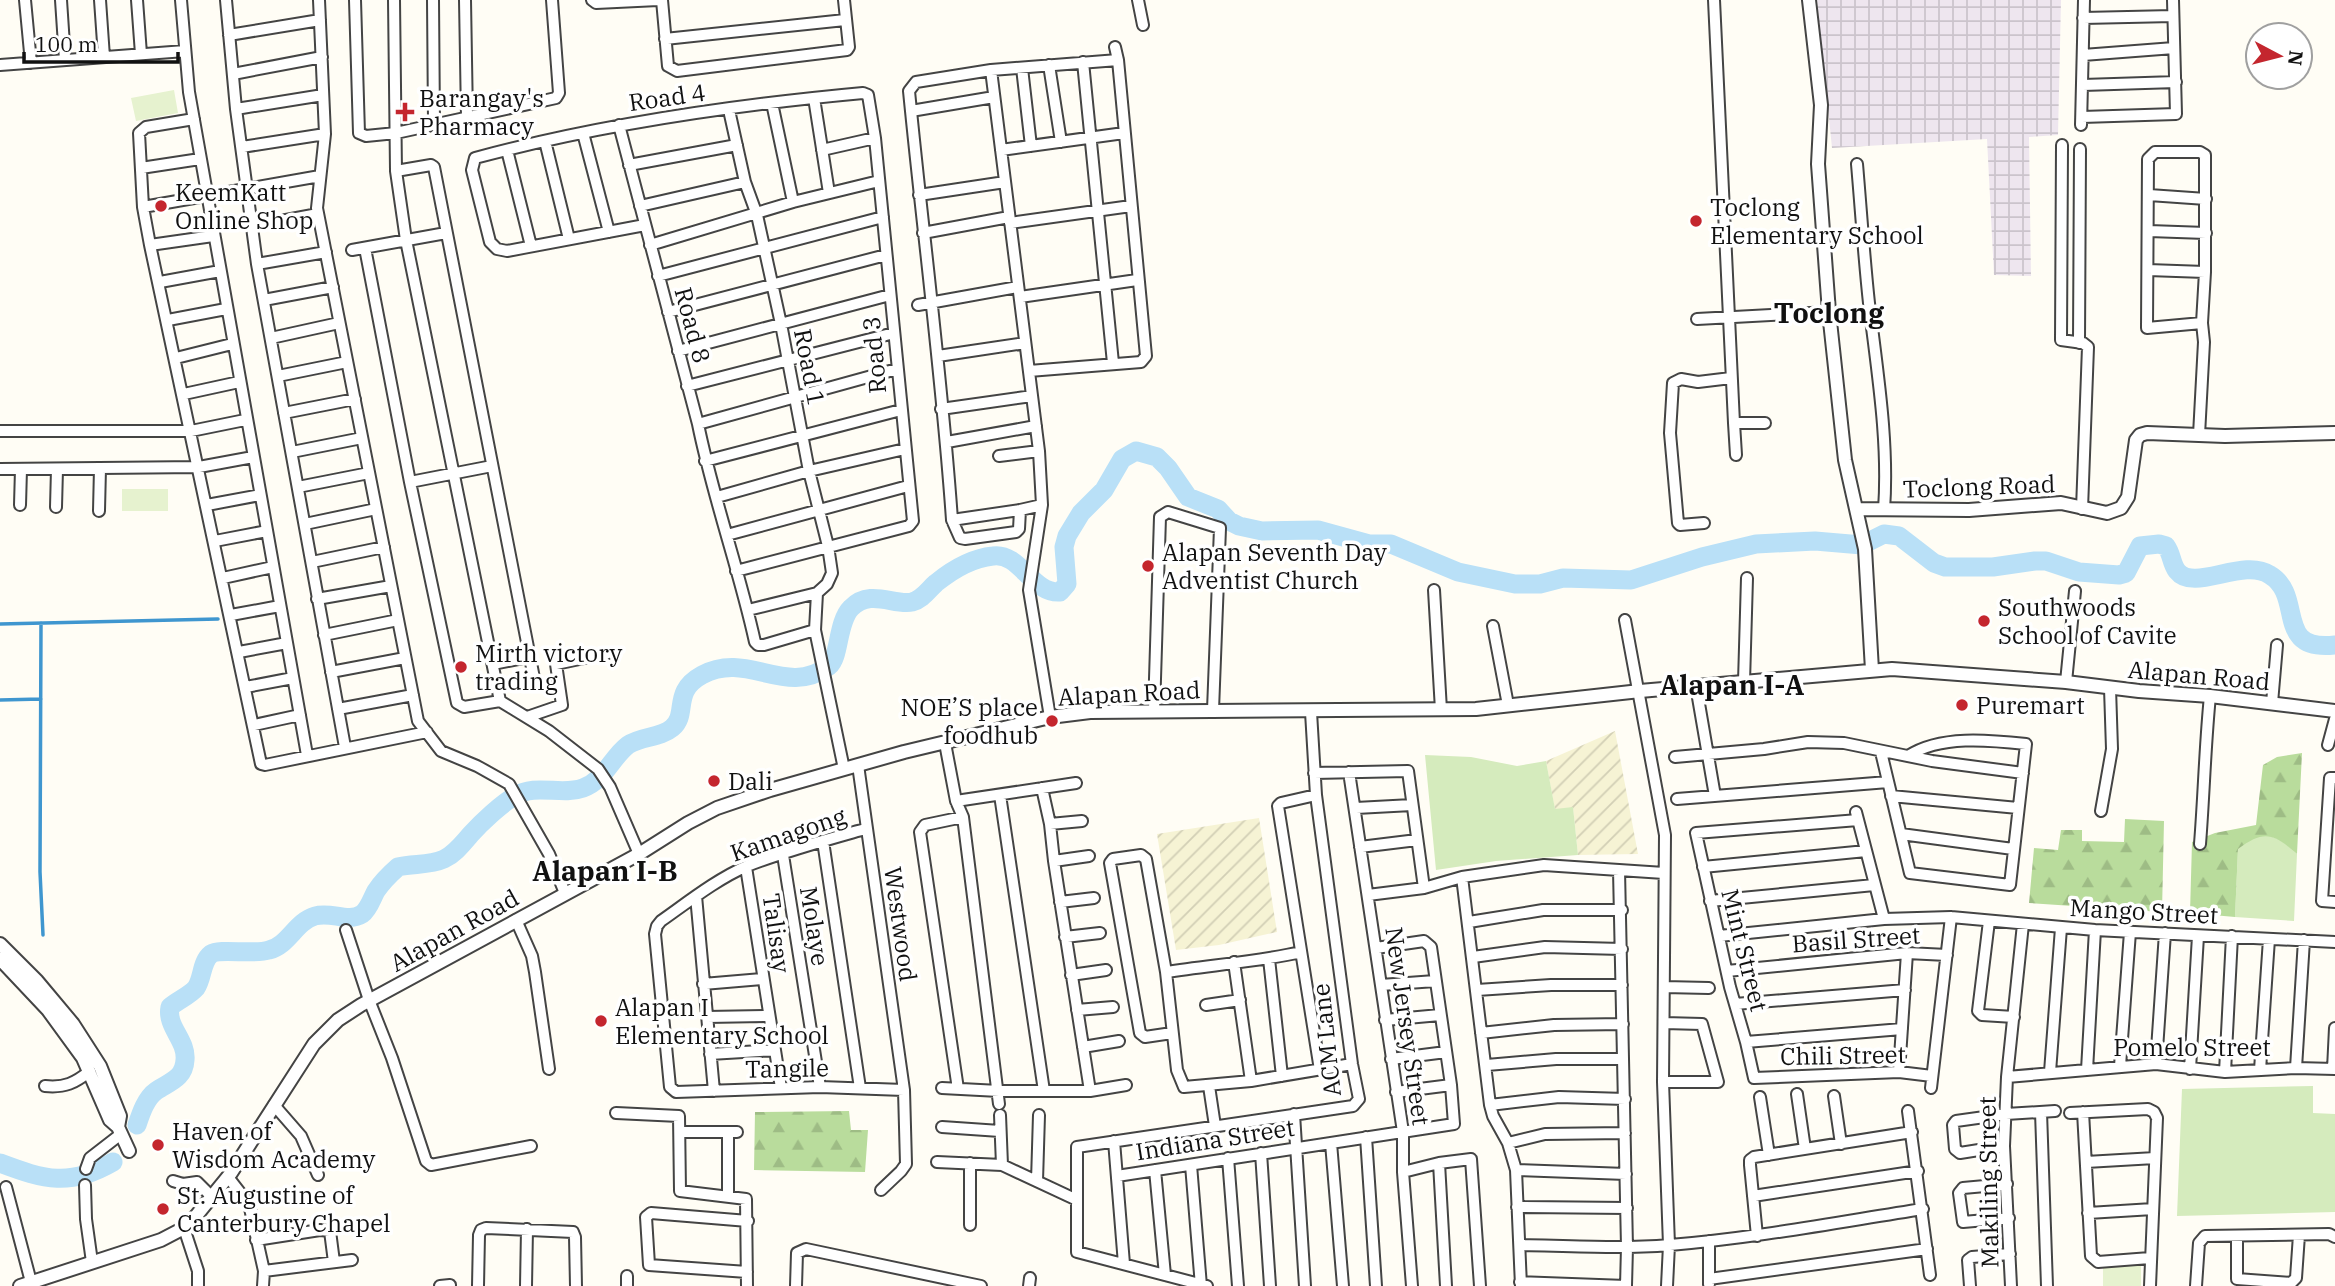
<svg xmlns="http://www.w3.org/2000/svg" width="2335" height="1286" font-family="'IBM Plex Serif',serif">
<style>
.industrial{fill:url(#industrial-grid)}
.farmland{fill:url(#farmland-furrows)}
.grass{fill:#d5ebbd}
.forest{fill:url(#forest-firs)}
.pitch{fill:#e6f2cf}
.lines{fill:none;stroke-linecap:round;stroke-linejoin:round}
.stream{stroke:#3f96cf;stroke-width:3.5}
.river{stroke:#b9e0f7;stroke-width:19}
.minor-casing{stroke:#444;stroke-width:14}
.tertiary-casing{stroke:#444;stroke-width:16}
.minor{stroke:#fff;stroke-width:10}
.tertiary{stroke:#fff;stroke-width:12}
.poi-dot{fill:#c4262e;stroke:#fff;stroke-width:2.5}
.labels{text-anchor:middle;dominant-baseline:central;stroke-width:7;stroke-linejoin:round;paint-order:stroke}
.street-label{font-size:24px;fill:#111;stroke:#fff}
.poi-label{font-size:24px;fill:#111;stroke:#fff;text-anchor:start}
.quarter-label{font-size:28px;font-weight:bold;fill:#111;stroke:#fff}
</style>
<defs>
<pattern id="industrial-grid" width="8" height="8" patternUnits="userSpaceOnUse" patternTransform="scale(1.75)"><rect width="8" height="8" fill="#eee6ef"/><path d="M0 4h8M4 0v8" fill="none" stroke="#cbc4cc"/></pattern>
<pattern id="farmland-furrows" width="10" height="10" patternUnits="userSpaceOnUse" patternTransform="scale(1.75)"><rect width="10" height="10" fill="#f6f3d4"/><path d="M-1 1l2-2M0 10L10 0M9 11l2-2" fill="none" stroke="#d2cfb5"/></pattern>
<pattern id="forest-firs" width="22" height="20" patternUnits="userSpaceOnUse" patternTransform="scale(1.75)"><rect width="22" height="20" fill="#b9dc9c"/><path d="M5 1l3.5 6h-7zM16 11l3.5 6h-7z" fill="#9ebc85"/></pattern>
</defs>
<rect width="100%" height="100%" fill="#fffdf5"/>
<path class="industrial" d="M1817 0H2061L2058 135 2029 137 2031 276 1994 275 1987 139 1832 148Z"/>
<path class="farmland" d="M1615 731 1638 854 1578 855 1573 808 1555 810 1546 761Z
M1259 818 1277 932 1219 945 1176 950 1157 834Z"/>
<path class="grass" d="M1425 755 1471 757 1517 766 1546 761 1555 809 1573 807 1578 855 1496 861 1436 870Z
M2267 835 2281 840 2297 854 2294 921 2235 917 2238 848 2254 837Z
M2313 1086V1113L2335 1114V1212L2177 1216 2182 1089Z"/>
<path class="forest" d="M2302 753 2297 854C2273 833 2264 830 2238 849L2235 917 2190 913 2192 842 2215 833 2256 825 2263 765 2277 757Z
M2125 819 2164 821 2162 912 2029 903 2034 848 2058 850 2061 830H2082V841L2124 842Z
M849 1111 851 1130H868L865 1172 754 1170 755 1112Z"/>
<path class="pitch" d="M174 90 178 113 136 121 131 98Z
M122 489H168V511H122Z
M2103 1264H2141V1286H2103Z"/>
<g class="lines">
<path class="stream" d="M41 623 40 872 43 935
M0 624 218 619
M0 700 41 699"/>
<path class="river" d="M137 1125C141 1113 146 1098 156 1091 169 1082 184 1079 185 1060 187 1040 166 1027 170 1007 178 1000 189 996 196 988 203 978 201 962 211 954 220 948 253 955 269 950 289 945 295 922 315 916 331 911 348 923 362 914 369 909 372 898 376 891 382 882 390 874 398 867 413 863 429 866 444 859 455 854 463 843 471 834 481 823 502 803 515 796 536 783 561 796 583 788 605 780 611 758 628 745 641 736 660 738 672 728 689 714 671 692 702 675 748 650 785 698 829 666 840 657 837 622 851 608 870 588 894 606 912 602 923 599 928 590 936 583 952 570 973 558 993 556 1020 552 1032 594 1060 592L1067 584 1064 547 1067 536 1081 513 1104 490 1122 459 1136 451 1157 457 1168 468 1188 497 1218 509 1229 521 1239 526 1262 531 1318 530 1369 544H1391L1458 572 1515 584H1540L1563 578 1631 580 1702 557 1756 544 1815 541 1862 545 1884 534 1899 536 1934 563 1945 567H1993L2035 561H2046L2079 572 2119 575 2126 573 2140 546 2159 544 2166 546C2172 554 2171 563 2177 571 2194 593 2243 557 2270 575 2305 596 2273 652 2335 645
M0 1163C45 1180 70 1187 113 1162"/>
<g class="minor-casing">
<path id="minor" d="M25 0 31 63
M61 0 65 60
M100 0 104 57
M137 0 141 54
M181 0 189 92 307 755
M226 0 236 109 257 264 345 747
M319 0 325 134 317 208 418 721 441 751 477 766 509 784 549 854 565 893
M355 0 359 133 366 136 396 133 556 98 559 93 552 0
M394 0 396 171 406 240 500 701 549 731 598 769 610 787 639 854
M433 0 434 123
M465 0 467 117
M592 0 596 3 658 0
M662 0 668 66 677 71 847 50 849 47 844 0
M1138 0 1143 25
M1714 0 1734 423H1765
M2083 18 2173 16
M229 35 320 20
M665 39 845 20
M2083 55 2174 48
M1083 62 1113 363
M0 65 185 51
M1049 65 1061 142
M1022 68 1031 146
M991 70 1039 451 1042 505 1029 590 1050 717
M233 74 322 57
M2083 85 2176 82
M814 98 829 193
M772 103 793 202
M236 109 323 95
M729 110 745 182 757 215 781 324 809 471 828 546 832 573 827 584 817 593 815 630 844 769
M911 111 994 97
M2082 117 2176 114 2173 0
M619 125 698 424C713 498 739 569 755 642L758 645H764L815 630
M2081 125 2084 0
M583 133 609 232
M545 141 569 239
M2062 145 2061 340 2083 343 2088 347 2082 509
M242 147 325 134
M507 150 531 246
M822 150 875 138
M1001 150 1124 133
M1857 164C1861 210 1864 257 1869 303 1877 371 1889 441 1884 510
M629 165 737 145
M141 168 200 159
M396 171 431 165 434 167 534 678
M320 176 143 207 150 245 261 764 265 765 427 732
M919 195 1005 182
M2149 195 2206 199
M640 206 745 182
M143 207 139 133 146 127 194 119
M1010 223 1131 206
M645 225 507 251 497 249 490 242 472 170 475 158C601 124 733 105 863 93L868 95 875 138 913 521 909 526 736 571
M253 226 318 214
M2149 231 2206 233
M923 233 1009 217
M150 245 213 236
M650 245 793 202 879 181
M365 248 410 482 457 703 464 707 500 701
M352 250 446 233
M257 264 326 252
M2148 270 2205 272
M658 276 883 217
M160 282 220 271
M1020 297 1137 280
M264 300 333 287
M918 305 1018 287
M668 312 886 255
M1697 319 1829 312
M168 320 226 309
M271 338 339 323
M2079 343 2080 149
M678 351 890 295
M938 356 1025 343
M176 358 232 344
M1029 371 1141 362 1146 356 1118 60
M278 376 347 362
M687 386 894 333
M184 394 239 382
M941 409 1032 396
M284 413 355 399
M1734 423 1736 455
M698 424 897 369
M0 431H191L245 420
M2199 435 2204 342 2202 323 2205 272V155L2200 152H2155L2148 159 2147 328 2202 323
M947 442 1036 426
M292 452 362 438
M999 456 1039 451
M705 461 901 410
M0 469 199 467 253 457
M410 482 492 466
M298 487 369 473
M717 497 809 471 905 449
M20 505 21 469
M207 505 260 495
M1042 505 1020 510 952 520C942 376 923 234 909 91L916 82 991 70 1118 60 1115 47
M56 507 57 469
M99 511 100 468
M952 520 960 538 965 539 1016 532 1019 529 1020 510
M1704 523 1680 525 1678 523 1670 433 1673 383 1681 379 1698 382 1731 378
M305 524 376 509
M727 535 908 486
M215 541 267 531
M312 562 384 547
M223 578 273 567
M1434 590 1441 710
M317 599 391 586
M748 610 817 593
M231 615 280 606
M1625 620 1665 835 1663 1082 1669 1245 1667 1286
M1493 626 1508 705
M324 635 398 620
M239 652 287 643
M493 664 529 657
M331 672 405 658
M1744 682 1747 578
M2066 682 2075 591
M1696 686 1715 796
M246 687 293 678
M2272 703 2277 645
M338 709 413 695
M1154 711 1160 517 1168 512 1220 528 1213 710
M527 717 562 705 556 664 608 653
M254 725 300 715
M945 743 956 801 963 817 999 1104
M2328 745 2335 719
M1881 752 1910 873 2010 885 2026 744C1989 740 1940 735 1908 756
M1675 757 1764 749 1808 742 1844 743 1932 761 2023 773
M858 765 904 1090 906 1164 901 1171 881 1190
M1349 772 1403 1132V1172L1412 1286
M1314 773 1408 771 1424 888
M2335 778H2330L2322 901 2335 902
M1000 795 1044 1091
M1316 795 1281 803 1278 806 1320 1070
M1891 796 2018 808
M1677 799 1888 782
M956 801 1076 783
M1356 808 1412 805
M2101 811 2112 749 2110 688
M1856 812 1884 919
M1858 820 1696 833 1730 987 1746 1042 1754 1078 1899 1072 1932 1076
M1050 824 1082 821
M865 829C826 840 785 851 747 866 717 879 688 902 661 921L657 926 655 934 670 1087 676 1092 820 1087 904 1090
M1901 834 2013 849
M823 841 860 1088
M2200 844C2204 794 2205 745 2210 696
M1360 847 1417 840
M783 855 820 1087
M1054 861 1089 856
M746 867 781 1088
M1703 867 1866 851
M1619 870 1627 1247 1626 1286
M1368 895 1424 888 1462 877
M696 896 714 1091
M1710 901 1874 885
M1060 902 1094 898
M516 920 532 956 535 972 549 1069
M1989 921 1978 1011 1982 1015 2014 1017
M1469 922 1543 910H1622
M346 930 369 1000 392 1058 426 1161 431 1165 531 1146
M1719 936 1884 919 1951 917 2095 930 2335 942
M1065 937 1100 933
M1473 957 1545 947 1622 949
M1269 959 1282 1076
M1234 962 1251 1081
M1727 971 1907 953 1947 955
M1166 972C1211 965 1257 962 1301 952
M1071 975 1106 970
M703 984 762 979
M1381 985 1435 981
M1664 987 1709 988
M1477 990 1551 985H1622
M1735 1004 1905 990
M1206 1005 1240 1000
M1077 1010 1113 1007
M707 1017 769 1016
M1385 1020 1440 1015
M1172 1033 1145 1037 1140 1033 1110 863 1113 859 1141 855 1146 859 1166 972 1177 1070 1184 1087 1251 1081 1352 1064
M1481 1033 1554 1025 1623 1024
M1746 1042 1902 1029
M1083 1047 1119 1041
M710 1054 775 1050
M1391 1059 1446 1052
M2156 1064 2165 933
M1487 1065 1556 1059H1623
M2120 1066 2130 932
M2296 1068 2304 940
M2190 1069 2198 936
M2333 1069 2335 1028
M2087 1070 2095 930
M2260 1070 2269 939
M1899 1072 1907 953
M2050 1072 2061 928
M2225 1072 2232 936
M2007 1077 2156 1064 2225 1072 2296 1068 2335 1069
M1663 1082H1718L1702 1024 1664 1023
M45 1086C65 1088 75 1083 90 1071
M1209 1086 1215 1126
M942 1088 999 1091H1090L1054 861 1050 824 1042 788
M1931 1088 1951 917
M958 1089 920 832 925 825 963 817
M1090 1091 1126 1085
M1396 1092 1451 1085
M1797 1094 1805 1149
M1834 1096 1841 1144
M1760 1097 1769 1155
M274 1105 301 1136 318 1175
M1490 1105 1559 1097 1625 1099
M1908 1111 1930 1275
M2041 1112 2047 1286
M2083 1112 2091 1256 2098 1262 2150 1258
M616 1113 679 1116 680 1191 746 1199 747 1286
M2070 1113 2148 1109 2154 1112 2157 1118 2150 1286
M1294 1114 1305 1286
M1000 1115 1002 1165
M942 1127 1000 1131
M681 1132H737
M1366 1137 1376 1286
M1114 1141 1124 1264
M1331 1143 1343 1286
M1508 1143 1545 1134 1625 1133
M2004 1146 1960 1153 1955 1149 1953 1125 1956 1121 2006 1114 2055 1111
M1261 1153 1270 1286
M1228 1158 1238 1286
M937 1162 1002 1165 1077 1200
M2086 1162 2155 1158
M970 1163V1225
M1439 1163 1446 1286
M1191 1165 1201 1286
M86 1169 90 1158 121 1134
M1155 1170 1165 1275
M1516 1170 1626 1174
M1403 1172 1439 1163 1471 1159 1480 1286
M1117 1176 1454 1124 1451 1085 1431 947 1424 941 1376 948
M228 1177 249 1204 264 1271 263 1286
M173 1181 183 1184 197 1182 212 1197
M1037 1181 1039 1115
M2007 1184 1963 1188 1959 1193 1963 1222 2009 1218
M85 1185 86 1219 92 1262
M6 1187 31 1282
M728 1196V1132
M1753 1196 1918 1171
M1517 1207 1627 1208
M2088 1213 2153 1209
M184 1228 198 1271V1286
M1757 1236 1750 1165V1160L1754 1157 1912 1132
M2237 1237V1279L2291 1283 2296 1278 2299 1235
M256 1240 320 1230 330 1231 334 1262
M1709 1241V1284
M1521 1245C1570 1246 1620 1249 1670 1245 1755 1238 1839 1222 1923 1209
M264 1271 352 1260
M747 1272 649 1265 646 1217 651 1213 748 1221
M1709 1279 1927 1249
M1520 1282 1626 1286
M440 1286 450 1285
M478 1286 479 1235 481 1230 486 1228 573 1232 575 1237 576 1286
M526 1286 527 1229
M627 1286V1276
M796 1286 797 1253 806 1249 981 1286
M1029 1286 1030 1278
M1207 1286 1077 1252V1147L1353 1106 1359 1099 1352 1064 1316 795 1311 712
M1521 1286 1516 1170 1508 1143 1493 1116 1490 1105 1462 877 1544 865 1664 873
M1970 1286 1968 1260 1972 1257 2010 1254
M2011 1286 2004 1146 2007 1077 2023 924
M2196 1286 2199 1243 2205 1236 2329 1234 2335 1237"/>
</g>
<g class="tertiary-casing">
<path id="tertiary" d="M1809 0 1821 105 1818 164 1829 312 1845 460 1865 549 1872 670
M1857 509 1969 510 2061 503 2107 513 2121 508 2128 497 2136 440 2140 435 2147 433 2225 436 2335 433
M0 944 37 981 73 1024 100 1066 120 1116 118 1127
M0 959 48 1010 83 1058 110 1120 118 1127 129 1151
M20 1286 161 1240 184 1228 196 1216 231 1173 314 1044 338 1020 361 1005 639 854 688 823 717 808 770 790 904 752 1050 717 1090 712 1476 709 1640 691 1892 669 2066 682 2139 691 2210 696 2335 711"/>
</g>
<use href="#minor" class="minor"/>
<use href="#tertiary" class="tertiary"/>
</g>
<g class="poi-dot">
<path d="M401.5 101.5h7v7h7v7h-7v7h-7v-7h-7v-7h7z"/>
<circle cx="161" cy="206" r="7"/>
<circle cx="1696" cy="221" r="7"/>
<circle cx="1148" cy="566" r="7"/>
<circle cx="1984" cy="621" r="7"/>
<circle cx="461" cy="667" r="7"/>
<circle cx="1962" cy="705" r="7"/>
<circle cx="1052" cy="721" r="7"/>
<circle cx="714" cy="781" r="7"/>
<circle cx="601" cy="1021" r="7"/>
<circle cx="158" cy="1145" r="7"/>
<circle cx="163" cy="1209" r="7"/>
</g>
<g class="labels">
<g class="street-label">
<text transform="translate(667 97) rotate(-8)">Road 4</text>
<text transform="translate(693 325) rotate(75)">Road 8</text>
<text transform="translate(874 355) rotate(-95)">Road 3</text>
<text transform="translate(810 367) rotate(79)">Road 1</text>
<text transform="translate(1979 486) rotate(-2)">Toclong Road</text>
<text transform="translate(2199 675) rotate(5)">Alapan Road</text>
<text transform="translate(1129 693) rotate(-3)">Alapan Road</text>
<text transform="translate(788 834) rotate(-19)">Kamagong</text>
<text transform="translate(2144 911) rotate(3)">Mango Street</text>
<text transform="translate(901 924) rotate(82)">Westwood</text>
<text transform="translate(815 926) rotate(81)">Molaye</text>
<text transform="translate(454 930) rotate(-29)">Alapan Road</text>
<text transform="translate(777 933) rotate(82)">Talisay</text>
<text transform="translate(1856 939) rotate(-4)">Basil Street</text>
<text transform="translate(1745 950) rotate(76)">Mint Street</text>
<text transform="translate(1408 1026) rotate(82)">New Jersey Street</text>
<text transform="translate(1326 1040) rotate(-96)">ACM Lane</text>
<text x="2192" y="1047">Pomelo Street</text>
<text transform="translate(1843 1055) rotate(-1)">Chili Street</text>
<text transform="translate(787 1068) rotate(-1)">Tangile</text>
<text transform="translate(1215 1139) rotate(-9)">Indiana Street</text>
<text transform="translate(1988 1182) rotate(-91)">Makiling Street</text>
</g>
<g class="poi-label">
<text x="419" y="98">Barangay's<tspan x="419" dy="28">Pharmacy</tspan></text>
<text x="175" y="192">KeemKatt<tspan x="175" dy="28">Online Shop</tspan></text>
<text x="1710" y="207">Toclong<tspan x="1710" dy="28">Elementary School</tspan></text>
<text x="1162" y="552">Alapan Seventh Day<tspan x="1162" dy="28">Adventist Church</tspan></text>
<text x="1998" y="607">Southwoods<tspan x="1998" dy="28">School of Cavite</tspan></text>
<text x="475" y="653">Mirth victory<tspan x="475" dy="28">trading</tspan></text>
<text x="1976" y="705">Puremart</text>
<text x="1038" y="707" text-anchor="end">NOE’S place<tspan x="1038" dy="28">foodhub</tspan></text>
<text x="728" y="781">Dali</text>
<text x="615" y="1007">Alapan I<tspan x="615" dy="28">Elementary School</tspan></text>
<text x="172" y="1131">Haven of<tspan x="172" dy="28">Wisdom Academy</tspan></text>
<text x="177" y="1195">St. Augustine of<tspan x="177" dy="28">Canterbury Chapel</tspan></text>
</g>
<g class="quarter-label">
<text x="1829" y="312">Toclong</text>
<text x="1732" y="684">Alapan I-A</text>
<text x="605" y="870">Alapan I-B</text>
</g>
</g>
<g transform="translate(2279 56) rotate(97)"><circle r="33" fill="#ffffff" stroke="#a0a0a0" stroke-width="2"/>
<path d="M0-5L12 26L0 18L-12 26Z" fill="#c4262e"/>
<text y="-10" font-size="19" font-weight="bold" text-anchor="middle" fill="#111111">N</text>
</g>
<path d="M24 52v10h154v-10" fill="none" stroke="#111111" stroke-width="3.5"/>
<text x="35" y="52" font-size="21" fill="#111111" stroke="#ffffff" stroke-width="5" paint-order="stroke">100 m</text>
</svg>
